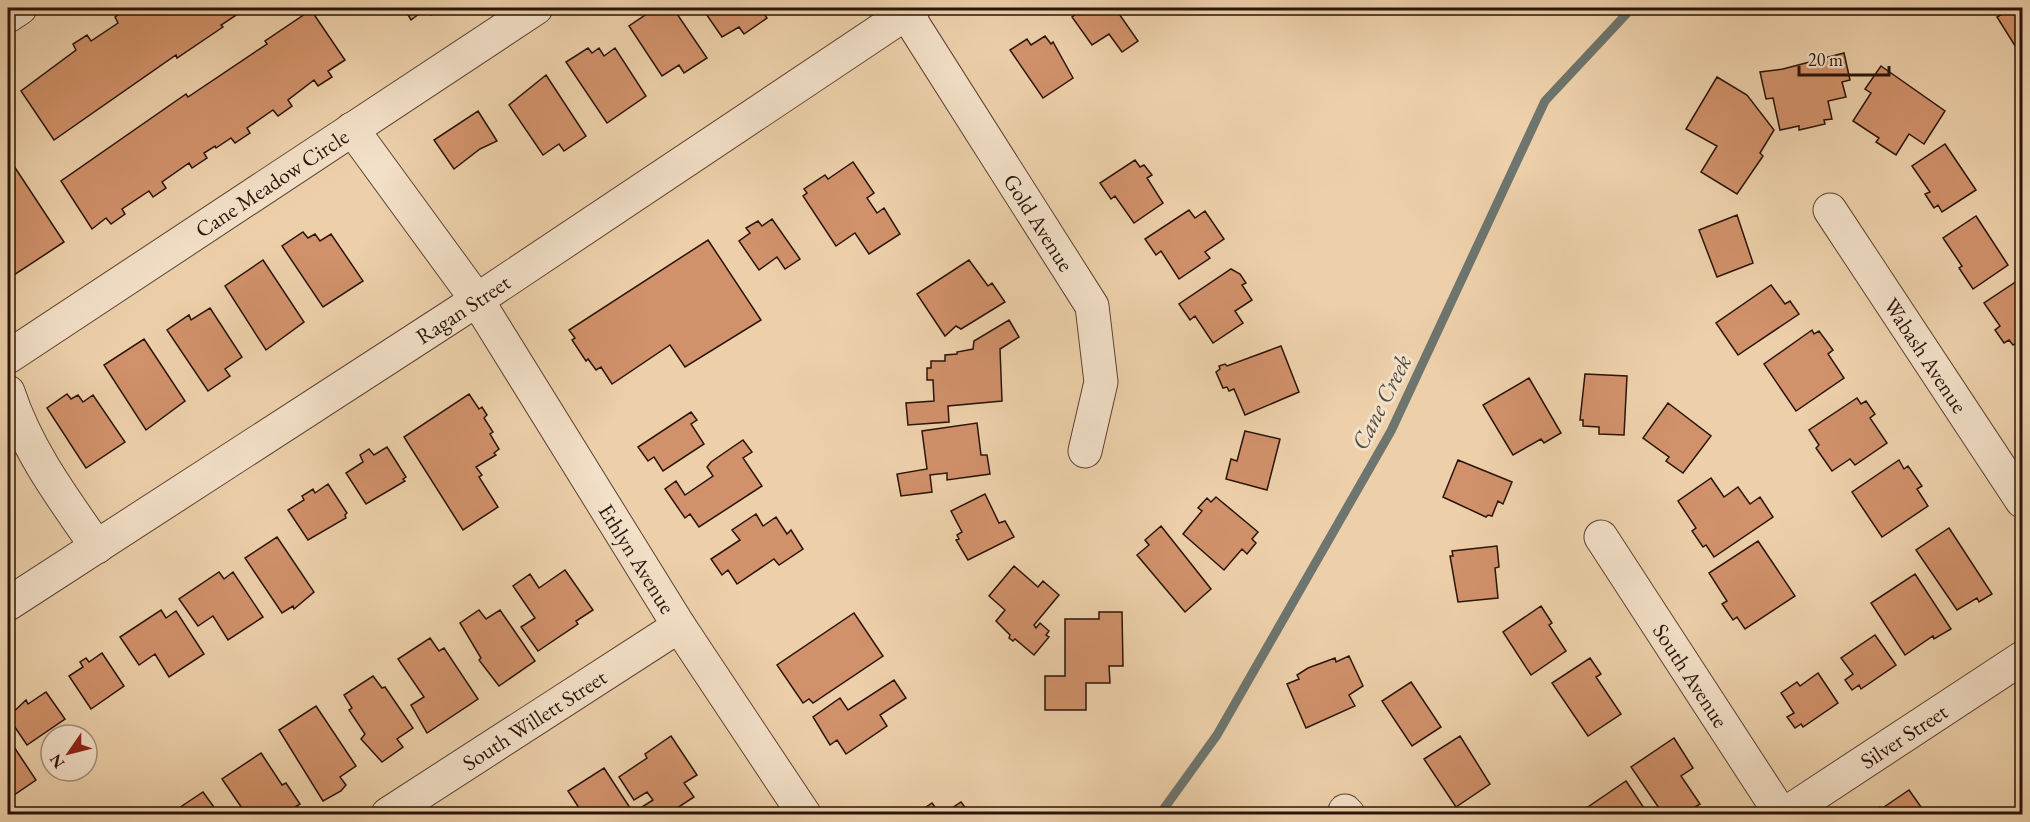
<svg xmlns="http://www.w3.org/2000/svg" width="2030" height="822" font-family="'EB Garamond',serif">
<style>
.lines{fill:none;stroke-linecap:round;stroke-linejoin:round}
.stream{stroke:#6d756e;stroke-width:9}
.building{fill:#d1916b;stroke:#2a140a;stroke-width:1.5}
.minor-casing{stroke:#5b4332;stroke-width:35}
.minor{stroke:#f3e0c8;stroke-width:33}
.labels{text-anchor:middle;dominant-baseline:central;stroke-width:6;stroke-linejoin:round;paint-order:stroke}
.street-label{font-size:22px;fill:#2a140a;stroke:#f3e0c8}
.water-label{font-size:24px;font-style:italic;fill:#514d44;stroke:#f3e0c8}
</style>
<rect width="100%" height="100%" fill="#edd0aa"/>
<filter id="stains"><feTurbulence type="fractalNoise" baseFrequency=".00333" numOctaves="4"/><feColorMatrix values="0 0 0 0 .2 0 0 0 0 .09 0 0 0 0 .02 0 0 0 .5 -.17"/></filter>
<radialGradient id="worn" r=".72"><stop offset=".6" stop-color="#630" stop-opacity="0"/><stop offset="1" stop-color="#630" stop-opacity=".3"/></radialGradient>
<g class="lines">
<path class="stream" d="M1160 814 1217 735 1391 431 1545 101 1632 8"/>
</g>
<path class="building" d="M128 8 132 14 142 8H247L221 25 223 27 177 58 176 55 54 140 21 91 76 50 73 44 87 35 91 41 118 23 115 17Z
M404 8H442L431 15 427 8 411 20Z
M650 8H673L707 58 684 73 679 65 662 76 629 26 648 13 646 10Z
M702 8H760L767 18 744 34 739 27 722 37Z
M1082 8H1115L1138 41 1122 52 1109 34 1092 45 1072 17 1083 9Z
M2012 8H2022V57L1997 17Z
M311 10 345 60 328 71 332 77 318 86 314 80 288 100 292 106 278 116 273 110 247 128 250 133 235 143 231 138 216 148 215 146 204 153 207 158 192 168 189 163 162 182 166 188 153 197 149 191 122 209 125 214 111 224 106 218 92 229 61 181 186 94 188 97 267 44 265 41Z
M1045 36 1051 44 1053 42 1073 78 1043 98 1010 50 1027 39 1031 45Z
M588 48 592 53 599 48 604 56 615 48 646 96 607 123 566 62Z
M1844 53 1850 80 1842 82 1846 97 1828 101 1832 119 1824 120 1825 124 1799 130V126L1780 130 1773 98 1766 99 1760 72 1783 69Z
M1881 66 1945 111 1924 144 1909 134 1896 155 1876 142 1879 138 1853 121 1871 93 1865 89Z
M546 75 586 136 564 151 559 144 543 155 509 105Z
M1717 77 1747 95 1774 130 1760 153 1763 156 1737 194 1701 172 1717 146 1686 129Z
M478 111 497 141 480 149 454 169 434 140Z
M1945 144 1976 190 1942 212 1938 205 1934 208 1925 194 1930 192 1912 166Z
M8 157 64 242 14 275 8 264Z
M1135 160 1140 167 1144 165 1152 175 1147 178 1163 203 1134 223 1115 196 1111 199 1100 183Z
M853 162 874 193 867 198 877 213 884 208 900 234 869 254 855 233 836 246 803 196 807 193 804 189 825 175 828 179Z
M1189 210 1195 218 1205 211 1224 239 1205 252 1210 258 1179 279 1161 251 1156 255 1145 239Z
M1737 215 1753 263 1717 277 1699 230Z
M1976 216 2008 265 1973 289 1959 268 1962 266 1943 238Z
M772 219 800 259 785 269 777 257 759 270 739 241 750 233 746 228 758 221 762 226Z
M303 232 308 238 315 234 320 241 331 234 363 281 323 307 282 246Z
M708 240 761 320 685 367 670 345 612 384 601 367 596 370 588 359 586 361 572 340 575 338 569 330Z
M263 260 304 322 266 350 225 286Z
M969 260 988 286 992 283 1005 302 961 329 956 326 945 336 917 294Z
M1231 269 1240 274 1246 283 1242 285 1252 300 1235 311 1243 323 1213 343 1195 316 1190 320 1179 304Z
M2017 281 2022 290V339L2013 345 2009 340 2004 343 1995 330 2000 326 1984 303Z
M1771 285 1785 304 1790 301 1799 314 1738 355 1716 323Z
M210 308 242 357 225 369 230 376 208 391 167 330 189 315 191 320Z
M1009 320 1019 337 1000 349 1002 401 948 406 949 422 908 425 906 403 934 401 933 380H927V368H931V361H945V355L957 354V352L973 349 974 341Z
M1812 330 1814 334 1819 331 1833 350 1828 354 1844 378 1796 411 1764 364Z
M144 339 185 401 146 430 104 365Z
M1281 346 1299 392 1245 415 1234 389 1229 391 1227 387 1223 388 1216 372 1220 369 1219 366 1225 364 1227 366Z
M1585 374 1627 376 1624 435 1599 434V427L1583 426V420H1580Z
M1529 378 1561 433 1544 443 1541 439 1513 455 1483 405Z
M67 394 71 399 78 395 83 402 93 395 125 442 86 468 47 408Z
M469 394 479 409 482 407 487 415 484 418 493 432 490 434 499 449 494 453 496 455 476 467 482 475 479 477 498 507 463 530 404 437Z
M1857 398 1861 404 1866 401 1875 414 1870 418 1887 443 1855 465 1850 459 1832 471 1816 448 1819 445 1809 430Z
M1668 403 1711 436 1683 473 1666 461 1669 457 1643 438Z
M691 412 697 420 691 424 704 444 663 471 654 457 648 461 638 447Z
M977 423 981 455H987L990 474 947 480V473L930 475 932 492 901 496 897 474 927 469 922 431Z
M1245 431 1280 439 1267 490 1226 479 1231 459 1237 461Z
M743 440 752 452 743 458 762 486 699 527 690 514 685 518 665 489 676 481 685 495 713 476 707 467 711 462Z
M387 447 406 477 403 479 405 481 366 504 346 473 363 462 360 455 369 449 374 455Z
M1458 460 1512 482 1503 504 1498 501 1492 516 1488 515 1486 517 1443 497Z
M1899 460 1904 469 1908 466 1922 486 1917 489 1928 506 1882 537 1852 492Z
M1711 478 1724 497 1738 487 1750 504 1760 497 1773 517 1714 557 1706 545 1703 547 1692 531 1696 528 1678 501Z
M328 484 347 513 345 515 346 518 308 540 288 510 304 500 302 496 313 489 315 493Z
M985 494 999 523 1005 521 1014 537 968 560 956 540 959 539 957 535 962 532 951 511Z
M1216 497 1258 532 1252 539 1256 543 1247 554 1242 549 1224 570 1183 534 1202 511 1198 508 1207 498 1211 502Z
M756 514 763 526 776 517 787 534 791 530 803 549 779 565 774 559 737 584 728 570 722 575 711 559 740 540 732 530Z
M1161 526 1211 589 1185 612 1137 555 1149 545 1145 540Z
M1949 528 1992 594 1979 602 1977 598 1957 610 1916 550Z
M277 537 314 592 294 609 293 606 282 613 245 558Z
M1758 541 1795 596 1745 629 1737 617 1733 620 1722 604 1727 601 1709 573Z
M1497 546 1499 567 1495 568 1498 598 1458 602 1450 556H1453L1452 551Z
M1014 566 1038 587 1043 581 1059 595 1034 625 1036 628 1040 623 1049 631 1046 635 1049 637 1034 655 1015 639 1013 641 1009 638 1010 635 996 621 1005 610 989 596Z
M565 570 593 610 576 621 578 624 538 651 521 627 535 618 513 586 530 574 539 588Z
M219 572 224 579 233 572 263 617 228 640 213 616 198 626 179 599Z
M1915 574 1951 629 1934 639 1933 636 1905 655 1871 603Z
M1541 606 1552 623 1549 625 1566 651 1531 675 1503 632Z
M161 610 166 618 176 611 204 654 169 677 155 654 139 665 120 637Z
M479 610 486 619 500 610 535 661 499 686 479 660 481 658 460 623Z
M1099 612H1122L1123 666H1109L1110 683H1086V710H1045V676H1065V619H1099Z
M854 613 883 656 813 703 809 699 803 703 777 665Z
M1875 635 1896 665 1861 689 1859 685 1852 690 1845 680 1853 674 1841 658Z
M430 638 439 651 444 648 478 699 427 733 411 705 424 697 398 659Z
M102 653 124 686 91 709 69 676 83 667 80 662 86 658 89 662Z
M1349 656 1363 686 1349 695 1355 706 1306 728 1287 684 1299 679 1297 675 1308 668 1335 658 1336 662Z
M1590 658 1601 674 1596 677 1621 714 1588 736 1552 683Z
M1818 673 1838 703 1803 727 1801 724 1795 728 1787 717 1794 713 1781 693 1797 682 1800 686Z
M373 676 382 688 385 687 413 728 397 739 403 747 382 762 361 739 365 734 349 710 352 708 344 695Z
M894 680 906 698 880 715 887 726 846 754 837 740 830 745 813 717 840 698 848 710Z
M1411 682 1441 727 1412 746 1382 701Z
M46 692 65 719 27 745 8 717 26 700 28 704Z
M316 706 356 766 340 777 346 785 341 791 323 801 279 730Z
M671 736 697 775 684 783 694 797 668 814H648L642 807 653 800 647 792 634 800 619 777 647 758 645 754Z
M1460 736 1490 784 1456 807 1424 759Z
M8 738 36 780 8 799Z
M1674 738 1693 768 1681 776 1700 804 1684 814H1663L1631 767Z
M261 753 282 785 286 783 300 804 287 812 288 814H246L222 779Z
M604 768 634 814H583L568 791Z
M1626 781 1648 814H1589L1585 809Z
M1909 790 1926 814H1871L1880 807 1881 809Z
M203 792 219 814H170Z
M961 802 970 814H943Z
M932 803 940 814H916Z"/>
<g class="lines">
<g class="minor-casing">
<g id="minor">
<path id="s1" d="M906 13 1092 306 1101 382 1085 451"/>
<path d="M8 16 20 8"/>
<path id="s2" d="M352 129 477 300 679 626 804 814"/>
<path id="s3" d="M1830 210 2022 501"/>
<path id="s4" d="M8 357 536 8"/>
<path d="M8 392C27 450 62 497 97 547"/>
<path id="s5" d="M1601 537 1781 814"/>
<path id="s6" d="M8 604 477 300 914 8"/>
<path d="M1345 811 1348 814"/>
<path id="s7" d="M388 814 679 626"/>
<path id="s8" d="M1785 814 2022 658"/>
</g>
</g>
<use href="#minor" class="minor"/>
</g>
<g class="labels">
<g class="street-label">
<text stroke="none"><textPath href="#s4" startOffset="316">Cane Meadow Circle</textPath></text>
<text stroke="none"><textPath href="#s1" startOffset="248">Gold Avenue</textPath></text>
<text stroke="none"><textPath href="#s6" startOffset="542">Ragan Street</textPath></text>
<text stroke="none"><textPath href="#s3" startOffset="174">Wabash Avenue</textPath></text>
<text stroke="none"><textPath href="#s2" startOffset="516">Ethlyn Avenue</textPath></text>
<text stroke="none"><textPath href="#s5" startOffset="165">South Avenue</textPath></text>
<text stroke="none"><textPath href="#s7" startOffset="174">South Willett Street</textPath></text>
<text stroke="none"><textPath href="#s8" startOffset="142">Silver Street</textPath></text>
</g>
<g class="water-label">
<text transform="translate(1381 402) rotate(-63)">Cane Creek</text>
</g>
</g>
<rect width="2030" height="822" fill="none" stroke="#edd0aa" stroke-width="30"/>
<rect x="9" y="9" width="2012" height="804" fill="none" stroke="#2a140a" stroke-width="3"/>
<rect x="15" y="15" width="2000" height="792" fill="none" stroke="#2a140a" stroke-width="1.5"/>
<g transform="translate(69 753) rotate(235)"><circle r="28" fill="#f3e0c8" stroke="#a38e7c" stroke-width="1.5"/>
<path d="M0-4.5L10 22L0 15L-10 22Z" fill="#8f2418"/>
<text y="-9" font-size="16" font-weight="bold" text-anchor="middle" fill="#2a140a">N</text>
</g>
<path d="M1799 66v9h90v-9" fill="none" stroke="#2a140a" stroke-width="3"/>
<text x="1808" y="66" font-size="18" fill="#2a140a" stroke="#f3e0c8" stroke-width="4.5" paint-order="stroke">20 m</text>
<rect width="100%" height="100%" filter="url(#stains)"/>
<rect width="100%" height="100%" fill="url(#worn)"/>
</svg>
